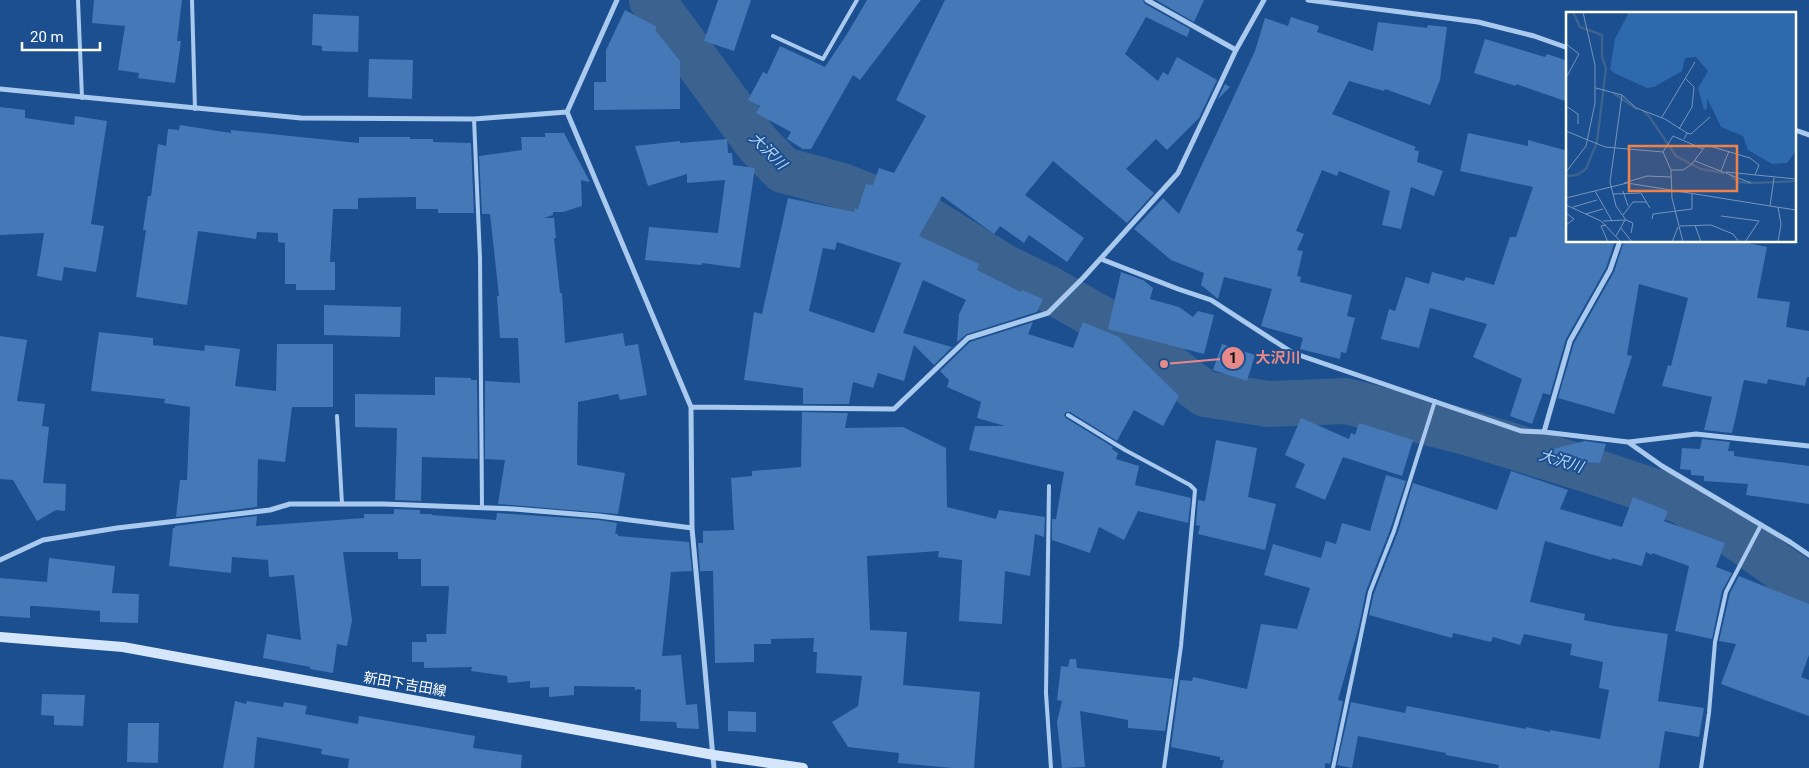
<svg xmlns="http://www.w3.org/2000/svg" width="1809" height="768" font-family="Roboto,'Noto Sans JP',sans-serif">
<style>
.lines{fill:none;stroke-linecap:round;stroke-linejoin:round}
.river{stroke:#3c6290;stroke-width:46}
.building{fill:#4478b7;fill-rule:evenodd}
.service{stroke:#a9c9ee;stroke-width:4}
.minor{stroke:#a9c9ee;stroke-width:5}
.secondary{stroke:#d6e6fa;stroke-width:10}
.labels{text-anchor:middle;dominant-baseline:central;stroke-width:4;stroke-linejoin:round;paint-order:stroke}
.street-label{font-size:14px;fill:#fff;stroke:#1b4f8f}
.water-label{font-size:15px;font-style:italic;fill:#b5d3f5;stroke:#1b4f8f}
.inset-river{fill:none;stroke:#3c6290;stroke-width:2.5}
.inset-road{fill:none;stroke:#7695bc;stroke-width:1}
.view{fill:#ee8249;fill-opacity:0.15;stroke:#ee8249;stroke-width:2.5}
.inset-edge{fill:none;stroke:#fff;stroke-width:2.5}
.leader{fill:none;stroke:#e88989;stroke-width:2}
.callout-dot{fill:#e88989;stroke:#1b4f8f;stroke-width:2}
.mark-label{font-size:15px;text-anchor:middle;font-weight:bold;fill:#111}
.callout-label{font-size:15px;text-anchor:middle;font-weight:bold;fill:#e88989;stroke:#1b4f8f;stroke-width:4;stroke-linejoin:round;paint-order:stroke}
</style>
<rect width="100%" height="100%" fill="#1b4f8f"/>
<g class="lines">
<path class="river" d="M652 0 757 143 783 170 839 185 930 221 1004 267 1049 289 1124 332 1205 394 1268 404 1346 401 1473 434 1589 470 1682 501 1723 527 1809 588"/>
</g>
<path class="building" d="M94 0H182L177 41H181L175 83 138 78 139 73 118 70 125 26 92 23Z
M718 0H751L734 51 704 41Z
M867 0H921L860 80 853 75 811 149H803L787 139 791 132 756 113 760 106 748 100 763 72 767 74 780 46 825 67 847 34Z
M945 0H1143L1145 4 1190 29 1187 37 1146 17 1125 54 1158 81 1163 72 1168 75 1177 57 1217 80 1199 118 1167 150 1156 139 1126 169 1154 193 1127 223 1053 161 1025 195 1084 238 1067 262 1029 235 1024 243 1000 226 994 234 942 196 919 236 979 264 977 270 1021 292 1022 290 1043 299 1037 312 967 334 957 342 959 314 966 300 923 280 903 333 952 347 934 365 914 345 904 381 878 373 873 388 853 382 849 404H803V388L744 380 754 312 762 314 788 198 854 212 855 208 858 209 866 184 873 185 879 168 894 173 926 116 896 100ZM837 242 901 263 874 333 809 311 823 248 835 250Z
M1156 0H1204L1194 22Z
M625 10 657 27 655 30 680 61V109L594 110V82H606V50Z
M313 14 359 16 358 52 322 51V46L312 45Z
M1291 17 1319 26 1317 32 1373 51 1378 22 1427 28 1428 25 1447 27 1440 80 1430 105 1385 89 1384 91 1349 81 1332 114 1416 147 1414 150 1419 151 1417 162 1443 171 1434 196 1411 187 1401 229 1382 225 1390 191 1339 171 1337 176 1322 170 1296 231 1304 234 1297 250 1303 251 1297 276 1301 277 1300 282 1352 295 1347 316 1355 318 1346 353 1341 352 1340 359 1300 349 1303 338 1261 326 1272 289 1224 277 1218 299 1201 285 1204 273 1171 260 1134 229 1163 198 1179 214 1255 51 1265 18 1288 26Z
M1485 39 1545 57 1547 54 1568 61V102L1516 84V86L1474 73Z
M369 59 413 60 412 99 368 97Z
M1225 84 1230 87 1217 100Z
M0 107 25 110V118L74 125 75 116 107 121 91 224 104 226 96 272 64 267 62 281 37 276 44 233 0 235Z
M180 125 231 133V130L359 143V137H410V139H433V142L471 143 474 213H438V209H416V197L358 198V209H333L330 262H335V290H296V284H285V243L278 242V233L257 232 256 239 198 231 187 305 136 297 146 230H143L148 196H151L158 144 166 146 168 129 179 130Z
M545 133H564L590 182 581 180 582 206 563 212H553V215L544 218H554L556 238H554L560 293H562L565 343 623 333 625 346 638 344 647 395 620 400 618 394 578 402 577 465 625 473 618 514 498 504 505 460 485 459V381L520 383 518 338H500L497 296H499L490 214H482L479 156 522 150 521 137H545Z
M1468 133 1528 146V140L1568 151V241H1615L1606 268 1566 339 1550 395 1543 393 1532 424 1510 416 1522 379 1473 357 1487 324 1430 308 1419 348 1381 339 1389 309 1395 311 1406 277 1429 284 1432 272 1464 281 1466 277 1494 285 1510 237H1516L1533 187 1460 171Z
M727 139 728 153H732L733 165 755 168 740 268 702 263V265L645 260 649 227 718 233 725 180 687 183V174L648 186 635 146 680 141V143Z
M1624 241H1738L1767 247 1757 298 1790 302 1786 327 1809 331V377H1807L1805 386 1768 379 1767 384 1744 380 1732 433 1704 430 1712 397 1662 386 1668 365 1671 366 1688 298 1639 284 1627 355 1632 356 1614 414 1558 398 1574 343 1614 272Z
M1121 272 1143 280 1153 288 1150 299 1179 307 1193 317 1198 311 1214 315 1204 354 1108 329Z
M324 305 401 307 400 337 324 335Z
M1033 322 1028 334 1073 348 1083 322 1119 337 1179 396 1163 426 1134 410 1117 441 1070 412H1066L1064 415 1066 418 1113 447 1112 449 1118 453 1116 459 1139 466 1135 485 1191 498 1188 523 1138 511 1124 540 1099 527 1090 553 1052 540V519H1056L1064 472 969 450 975 426H1005L977 418 981 402 947 387 949 380 940 371 970 342Z
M99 332 153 338V345L204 351 205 345 240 349 235 386 276 391 277 344H333V407H292L285 462 258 459 257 507 176 517 180 480H187L190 407 164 403 165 399 91 391Z
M0 336 27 340 17 401 45 404 42 426 49 427 43 483 66 484 65 511 56 510 37 521 13 480 0 479Z
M1222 344 1255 355 1247 381 1213 370Z
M435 377 471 378V380H477L478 459 422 457 421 501 395 500 397 428 355 427V394L435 395Z
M802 412 848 413 845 428 903 427 946 448 947 507 996 519 999 510 1045 517 1044 537 1035 534 1030 576 1005 571 1002 624 959 621 962 560 938 557 939 551 867 556 870 630 907 632 903 685 980 692 974 768H952L898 763 899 753 848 747 832 722 858 706 862 676 816 673 817 652H813L814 638 771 639V644H754V662L715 663 713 571H700L698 543H703V531L734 530 731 478 752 476V471L801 467Z
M1301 418 1349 439 1351 433 1355 435 1359 423 1413 440 1402 476 1343 457 1325 500 1295 487 1305 464 1285 455Z
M1702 439 1730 442 1728 451H1734V456L1809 466V504L1746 495 1748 484 1704 481V476L1691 475V470L1680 469 1682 448 1700 449Z
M1216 440 1257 448 1248 497 1276 504 1265 550 1198 534 1200 526 1196 525 1198 500 1205 501Z
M1585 441 1606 444 1600 463 1586 462 1545 451Z
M1511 471 1568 490 1560 509 1622 527 1633 497 1668 511 1664 521 1725 543 1716 567 1732 573 1722 591 1712 639 1675 631 1689 566 1652 553V555L1646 552 1642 566 1612 558 1611 560 1545 541 1530 602 1585 614 1584 620 1614 626 1668 634 1658 701 1704 708 1699 737 1665 731 1659 768H1498L1499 765 1446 755V753L1358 736 1352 768 1337 765 1351 702 1405 713 1407 706 1526 729V727L1550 732V730L1600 739 1609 690 1599 688 1603 662 1570 655 1572 644 1524 634 1520 645 1493 637 1491 642 1453 633 1452 638 1369 615 1374 593 1398 532 1413 483 1497 510Z
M1386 475 1406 481 1390 530 1366 591 1359 626 1338 700 1343 701 1330 764 1325 763V768H1222L1224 760H1220V757L1171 747 1180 680 1192 681 1193 677 1247 689 1261 624 1297 629 1310 588 1264 575 1273 544 1321 558 1326 541 1336 544 1342 523 1370 531Z
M394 509 420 510V514H432V515L496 520 497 513 599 520 617 523 615 534H618V536L689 542 692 571 671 572 662 656 681 655 686 705 697 704 699 729 677 728 676 722 640 721 641 689 635 690V687L574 686V695L549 697V687L530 688V681L508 683 507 676 471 671 472 667 424 668V662H412V642H427L426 634H446L449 586H421V559H398V552H343L352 621 347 646 337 644 333 673 310 669V667L263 658 267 634 301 640 294 575 269 577 268 560 232 557 231 573 169 566 173 528H175V526L257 516 256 526 364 518V514H394Z
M49 558 115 566 112 593 139 594 138 623 100 622V611L35 606H30V618L0 616V578L47 582Z
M1739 576 1809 604V655L1801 677 1809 680V716L1721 684 1736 644 1719 641 1730 593Z
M1070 659H1076L1077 668 1173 679 1165 731 1128 728V720L1080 711 1085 767 1062 768 1057 722 1062 701 1057 700 1061 666 1068 667Z
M42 694 85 695 83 726 54 725V716L41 715Z
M235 701 246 704 247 701 283 707 284 702 307 706 305 714 358 724 359 716 475 736 473 748 522 755 521 768H348L349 759 321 754 322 749 257 737 254 768H223Z
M728 711 756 712V732L728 731Z
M128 723H159L158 763 127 762Z"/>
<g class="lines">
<path class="service" d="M78 0 82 98
M192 0 195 109
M773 36 823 59 857 0
M474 119 480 258 482 508
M1068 415 1125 450 1190 485 1195 490 1181 646 1164 768
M337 416 342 504
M1049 486 1046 693 1051 768
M1333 768 1370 592 1394 531 1435 401
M1701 768 1709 713 1715 642 1726 592 1761 525"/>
<path class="minor" d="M617 0 567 112 691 407 692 528 714 768
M1147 0 1236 50
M1308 0 1478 22 1534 36 1568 48
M0 89 301 118 474 119 567 112
M1795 130 1809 135
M1101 259 1178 289 1211 300 1293 353 1521 431 1544 432 1628 442 1662 466 1790 542 1809 555
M691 407 894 409 968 338 1048 313 1084 277 1178 173 1236 50 1264 0
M1544 432 1570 341 1610 270 1620 241
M1629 442 1696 434 1809 446
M0 560 43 540 117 528 270 510 290 504H384L514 509 599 516 692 528"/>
<path class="secondary" d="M0 637 123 647 714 755 803 768"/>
</g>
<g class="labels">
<g class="street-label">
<text transform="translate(405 684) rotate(10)">新田下吉田線</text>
</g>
<g class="water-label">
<text transform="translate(768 151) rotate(45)">大沢川</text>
<text transform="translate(1561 461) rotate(17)">大沢川</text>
</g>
</g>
<g transform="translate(1566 12)">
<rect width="230" height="230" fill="#1b4f8f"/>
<path d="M63 0H230V139L221 151 206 152 182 138 177 124 155 115 141 86V97L138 98 132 76 142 59 130 45 119 46 116 59 88 75 81 76 48 61 44 57 49 27Z" fill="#2e69ad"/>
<path class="inset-river" d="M47 81 71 97M77 99 83 104 110 144 135 157 158 161M164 163 173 170 189 171 230 169M0 164 11 163 20 157 31 130 40 56 36 45V23L14 15 7 0"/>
<path class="inset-road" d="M0 32 13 42 1 64M30 76 56 83 70 96 99 107 121 121 118 127M56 83 44 170 50 194 60 208M0 94 12 102V112M96 105 129 50M113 117 126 95 128 75 120 67M0 119 39 135 97 140M121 121 125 122 144 105M129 149 185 171M105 158H117L126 152 140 133 184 146 193 153 189 163M155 159 163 139M0 160 20 134 29 91V53L17 0M160 160 230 167M58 171 81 164 105 165M29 179 46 209M57 179 62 194M47 182 75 181 84 196M0 186 61 171 204 194 208 166M0 193 35 209 55 230M204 194 230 198M7 195 31 188M0 201 8 207 0 213M20 202 37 197M57 203 67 190H81M155 204 193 209 179 230M86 207 87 202 126 197V182M37 209 60 208 67 211 65 221M40 213 35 214 42 230M129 213 135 230M114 214 145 213 167 222 173 230M55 216 66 230M50 224 59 208M106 230 112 215M117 230 106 186 105 158 97 140 107 124 137 137M212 230 215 212 212 195"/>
<path class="view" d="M63 134H171V179H63Z"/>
<rect width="230" height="230" class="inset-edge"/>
</g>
<path class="leader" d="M1164 364L1233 358"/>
<g class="callout-dot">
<circle cx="1164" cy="364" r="5"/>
<circle cx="1233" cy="358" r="12"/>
</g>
<g class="mark-label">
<text x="1233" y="363">1</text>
</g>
<g class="callout-label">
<text x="1278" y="363">大沢川</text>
</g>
<path d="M22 42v8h78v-8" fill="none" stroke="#ffffff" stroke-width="2.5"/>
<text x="30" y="42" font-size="15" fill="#ffffff" stroke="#1b4f8f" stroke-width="4" paint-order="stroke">20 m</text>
</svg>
